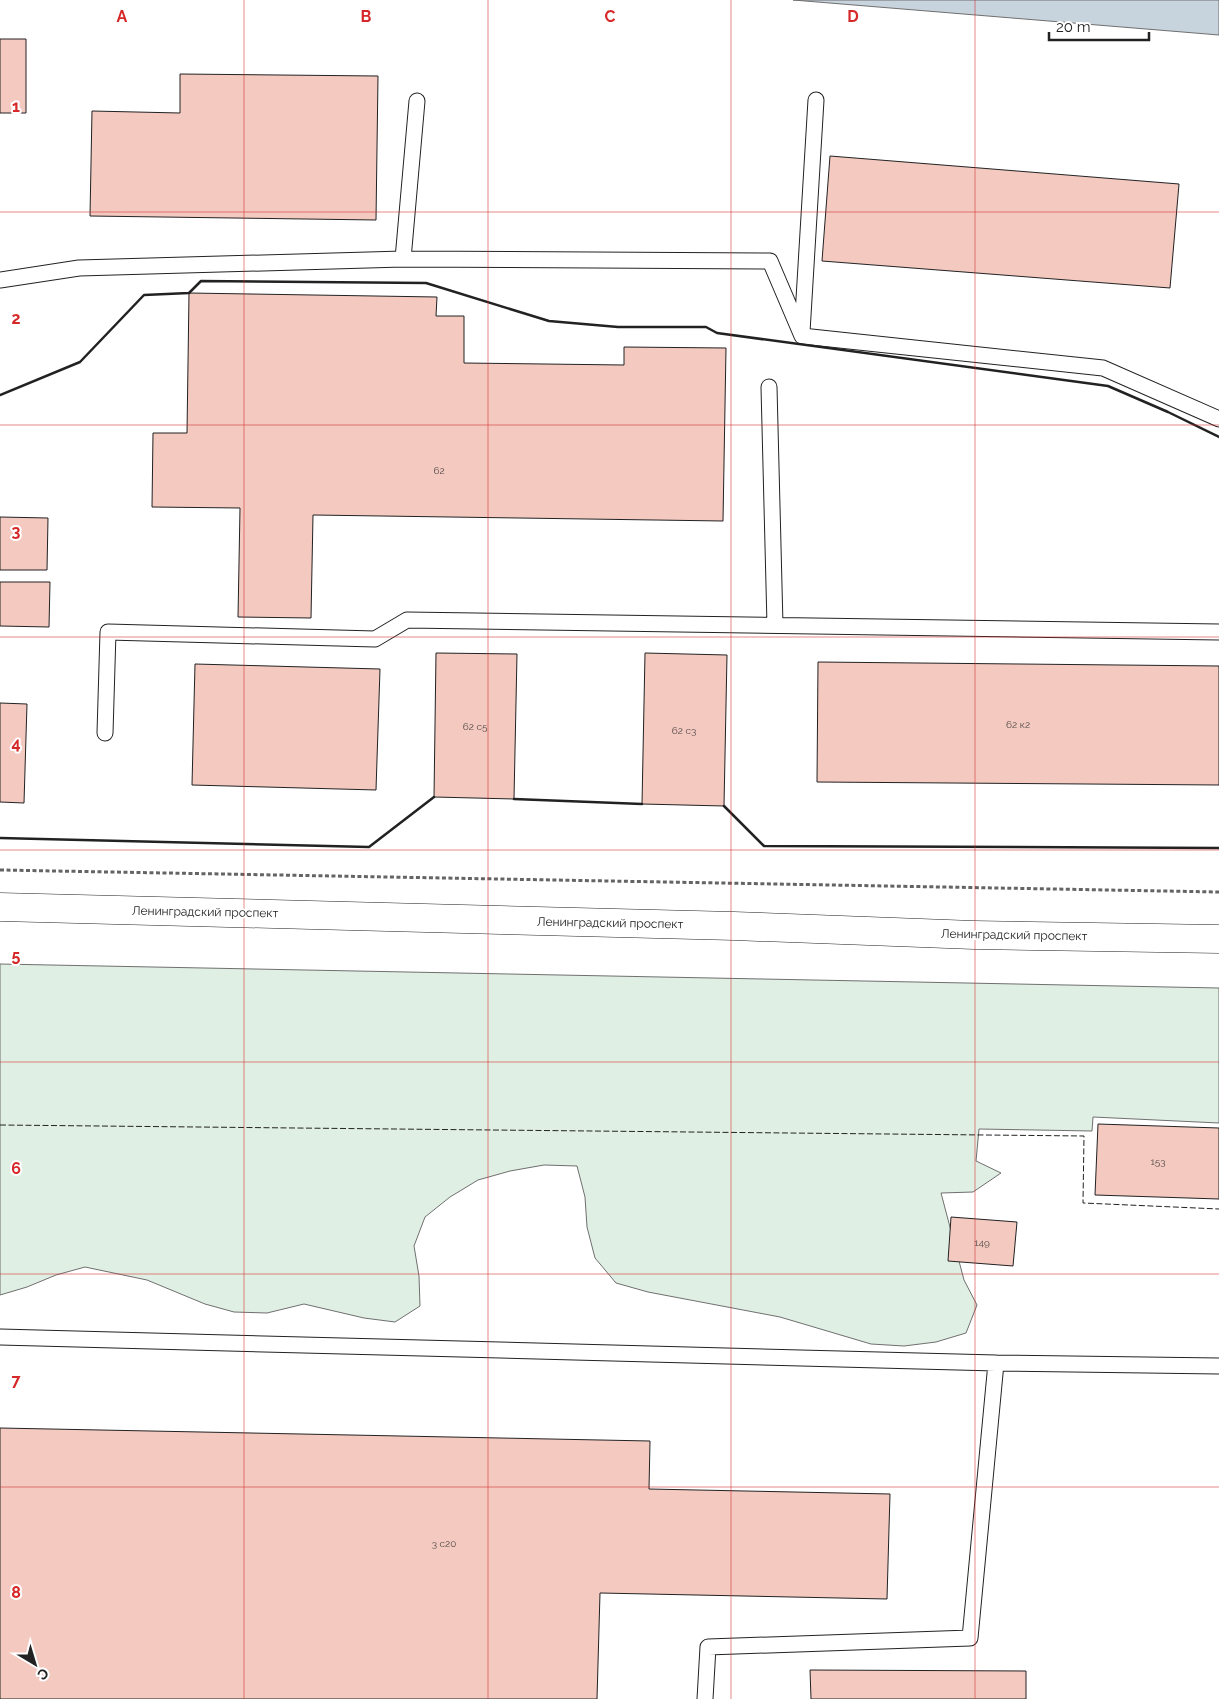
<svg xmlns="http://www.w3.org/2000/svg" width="1219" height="1699" font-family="Raleway,sans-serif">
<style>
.green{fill:#e0efe3;stroke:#6f6f6f}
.water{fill:#c7d3dd;stroke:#6f6f6f}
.building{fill:#f3c9c0;stroke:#222}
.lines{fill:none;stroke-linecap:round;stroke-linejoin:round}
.service-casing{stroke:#222;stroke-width:17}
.primary-casing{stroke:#222;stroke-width:29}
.path{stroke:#646464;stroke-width:3;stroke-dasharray:4 2.5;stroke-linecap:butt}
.service{stroke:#fff;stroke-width:15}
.primary{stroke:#fff;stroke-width:28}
.fence{stroke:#222;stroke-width:1;stroke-dasharray:6 2.5;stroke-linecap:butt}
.wall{stroke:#222;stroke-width:2.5}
.grid{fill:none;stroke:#d62828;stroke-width:1;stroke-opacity:0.55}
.labels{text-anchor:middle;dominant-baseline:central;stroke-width:4;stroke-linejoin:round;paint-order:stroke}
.number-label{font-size:10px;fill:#564c4a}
.street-label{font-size:12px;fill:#222;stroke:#fff}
.grid-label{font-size:16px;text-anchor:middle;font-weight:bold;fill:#d62828;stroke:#fff;stroke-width:4;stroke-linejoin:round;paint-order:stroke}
</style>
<rect width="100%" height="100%" fill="#fff"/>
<path class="green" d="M0 964 1219 988V1123L1093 1117 1092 1131 979 1129 976 1161 1001 1173 973 1192 941 1193 964 1280 977 1305 966 1333 936 1342 904 1346 871 1344 780 1317 648 1292 616 1283 595 1258 587 1227 585 1197 577 1166 544 1165 510 1171 478 1180 450 1197 425 1217 414 1246 419 1276 420 1306 395 1322 364 1318 304 1304 267 1313 234 1312 205 1304 147 1280 85 1267 56 1275 27 1287 0 1295Z"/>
<path class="water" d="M793 0H1219V35Z"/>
<path class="building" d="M0 39H26V113H0Z
M180 74 378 76 376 220 90 216 92 111 180 113Z
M830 156 1179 184 1170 288 822 261Z
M189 293 437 297 436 316H464V363L624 365V347L726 348 723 521 313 515 311 618 238 617 240 508 152 507 153 433H187Z
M0 517 48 518 47 570H0Z
M0 582H50L49 627 0 626Z
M436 653 517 654 514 799 434 797Z
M645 653 727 655 724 806 642 804Z
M818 662 1219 666V785L817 782Z
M195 664 380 669 376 790 192 785Z
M0 703 27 704 24 803 0 802Z
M1098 1124 1219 1128V1199L1095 1195Z
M951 1217 1017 1222 1013 1266 948 1261Z
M0 1428 650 1441 649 1489 890 1494 887 1599 600 1593 597 1699H0Z
M810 1670 1026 1671V1699H811Z"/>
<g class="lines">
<g class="service-casing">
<path id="service" d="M403 259 770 261 802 336 1103 368 1219 419
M0 280 79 268 403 259 417 101
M802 332 816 100
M769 387 775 625
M105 733 108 632 375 639 407 620 1219 632
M0 1337 996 1363
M705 1699 708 1647 970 1638 996 1363 1219 1366"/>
</g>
<g class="primary-casing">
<path id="primary" d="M0 907 734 926 974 935 1219 939"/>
</g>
<path class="path" d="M0 870 1219 892"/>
<use href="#service" class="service"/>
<use href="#primary" class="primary"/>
<path class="fence" d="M0 1125 1084 1136 1083 1203 1219 1209"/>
<path class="wall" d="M0 395 80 362 144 295 189 293 201 281 426 283 549 321 618 327H706L717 333 1108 386 1168 412 1219 437
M514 799 642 804
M724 806 764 846 1219 848
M0 838 369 847 434 797"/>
</g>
<path class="grid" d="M244 0V1699M488 0V1699M731 0V1699M975 0V1699M0 212H1219M0 425H1219M0 637H1219M0 850H1219M0 1062H1219M0 1274H1219M0 1487H1219"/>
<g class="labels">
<g class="number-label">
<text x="439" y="470">62</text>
<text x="1018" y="724">62 к2</text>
<text x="475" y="726">62 с5</text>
<text x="684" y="730">62 с3</text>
<text x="1158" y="1161">153</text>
<text x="982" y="1242">149</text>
<text x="444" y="1543">3 с20</text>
</g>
<g class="street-label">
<text transform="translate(205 912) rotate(1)">Ленинградский проспект</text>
<text transform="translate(610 923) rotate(1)">Ленинградский проспект</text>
<text transform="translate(1014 935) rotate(1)">Ленинградский проспект</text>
</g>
</g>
<g class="grid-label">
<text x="122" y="22">A</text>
<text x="366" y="22">B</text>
<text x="610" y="22">C</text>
<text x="853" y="22">D</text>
<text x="16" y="112">1</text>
<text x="16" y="324">2</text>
<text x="16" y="537">3</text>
<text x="16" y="749">4</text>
<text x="16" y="961">5</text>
<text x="16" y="1174">6</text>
<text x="16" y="1386">7</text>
<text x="16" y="1598">8</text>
</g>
<g transform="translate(35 1664) rotate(142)" stroke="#ffffff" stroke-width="4" paint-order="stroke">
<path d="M0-4L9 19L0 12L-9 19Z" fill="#222222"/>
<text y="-8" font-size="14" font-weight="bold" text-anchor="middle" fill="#222222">С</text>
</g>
<path d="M1049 32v8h100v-8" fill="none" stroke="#222222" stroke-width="2.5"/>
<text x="1056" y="32" font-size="15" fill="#222222" stroke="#ffffff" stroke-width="4" paint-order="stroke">20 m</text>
</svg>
